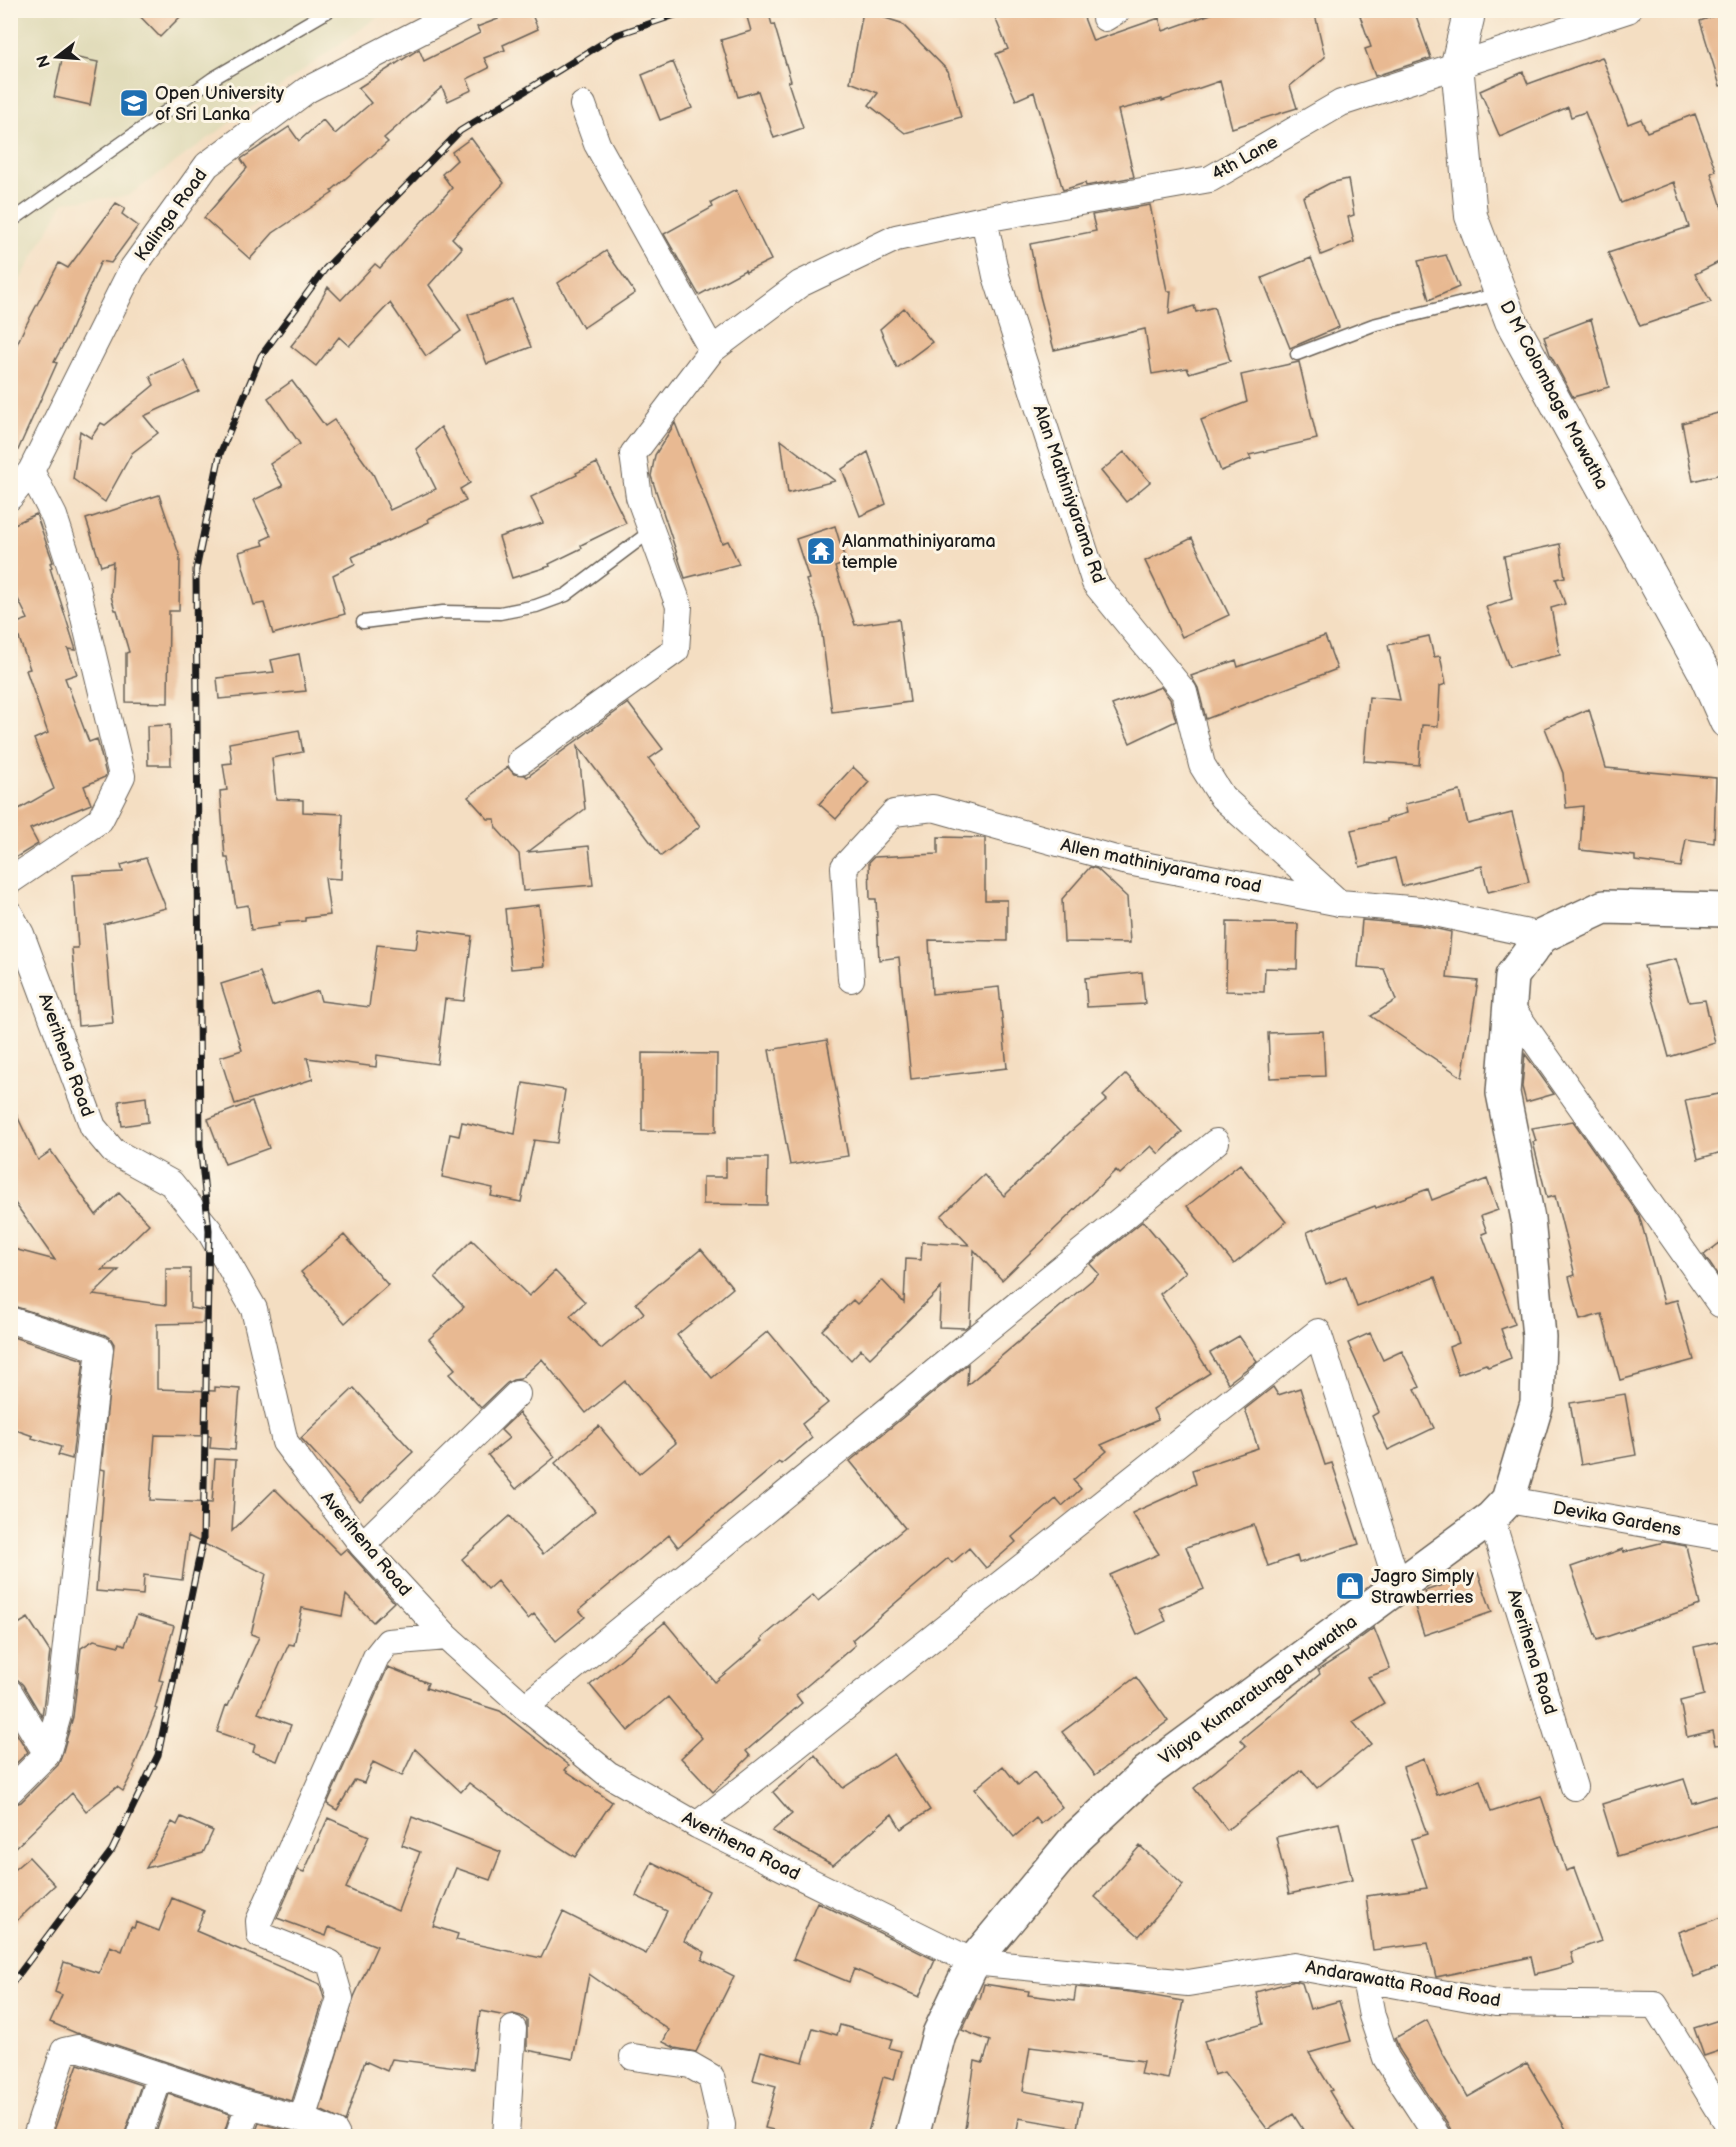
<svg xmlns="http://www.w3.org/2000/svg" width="1736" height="2147" font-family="'Balsamiq Sans',sans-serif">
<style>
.built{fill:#e1dcba}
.building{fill:#e8b992}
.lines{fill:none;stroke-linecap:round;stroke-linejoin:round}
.service-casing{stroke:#686056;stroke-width:15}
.minor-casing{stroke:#686056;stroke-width:28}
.tertiary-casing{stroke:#686056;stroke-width:34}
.secondary-casing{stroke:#686056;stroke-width:36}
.service{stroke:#fff;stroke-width:12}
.minor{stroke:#fff;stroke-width:26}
.tertiary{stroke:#fff;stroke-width:32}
.secondary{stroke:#fff;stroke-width:33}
.rail-casing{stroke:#1c1c1c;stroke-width:7}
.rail{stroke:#fcf5e5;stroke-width:4.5;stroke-dasharray:14;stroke-linecap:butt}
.labels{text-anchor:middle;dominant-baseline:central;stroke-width:6;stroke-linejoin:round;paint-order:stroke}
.poi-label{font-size:18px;fill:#1c1c1c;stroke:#fcf5e5;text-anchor:start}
.street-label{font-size:18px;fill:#1c1c1c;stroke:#fcf5e5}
</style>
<rect width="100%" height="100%" fill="#fcf5e5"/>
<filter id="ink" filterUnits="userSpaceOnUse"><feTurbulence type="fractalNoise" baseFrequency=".0167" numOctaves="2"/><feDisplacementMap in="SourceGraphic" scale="12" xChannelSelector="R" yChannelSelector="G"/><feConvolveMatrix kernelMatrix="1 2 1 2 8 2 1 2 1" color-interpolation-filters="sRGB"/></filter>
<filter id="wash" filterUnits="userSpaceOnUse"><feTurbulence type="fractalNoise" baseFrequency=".008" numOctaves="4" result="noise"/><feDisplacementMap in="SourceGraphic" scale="24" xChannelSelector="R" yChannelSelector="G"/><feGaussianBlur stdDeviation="1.35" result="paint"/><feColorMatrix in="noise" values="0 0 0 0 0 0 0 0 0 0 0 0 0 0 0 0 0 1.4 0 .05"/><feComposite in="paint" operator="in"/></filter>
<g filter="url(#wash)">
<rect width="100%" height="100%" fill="#f4dec2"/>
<path class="built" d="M11 11H386L128 196 64 202 11 296Z"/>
<g id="blocks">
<path class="building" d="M134 10H187L160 37Z
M494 10H530L538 29 503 45 505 50 484 58 489 68 467 79 472 90 448 101 442 87 384 138 388 142 331 191 333 193 273 233 250 259 204 218 247 168 241 159 289 127 299 141 323 120 335 134 371 103 358 88 419 49 424 61 480 33 477 27 498 19Z
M745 10H768L772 25 774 24 791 81 788 82 803 128 774 138 758 91 738 97 721 40 751 31Z
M992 10H1081L1093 41 1159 18 1163 31 1222 10H1314L1325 57 1290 86 1297 108 1232 128 1220 81 1162 101V99L1118 110 1134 177 1086 186 1085 183 1063 190 1034 92 1016 100 996 54 1008 49Z
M1358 10H1414L1431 58 1375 76 1365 49 1371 47Z
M863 11 901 23 948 71 961 117 905 133 869 105 878 93 850 82Z
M1725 12V85L1720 86 1700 21Z
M63 55 98 62 90 105 54 97Z
M1602 57 1628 124 1641 119 1647 132 1695 114 1716 171 1711 173 1725 217V259L1695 274 1711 302 1640 326 1608 253 1689 227 1674 182 1621 203 1585 112 1571 117 1568 107 1500 137 1480 91 1523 72 1528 84Z
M673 62 692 108 660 120 642 75Z
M471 138 504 183 452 238 462 248 429 285 461 331 426 356 390 303 349 346 339 337 316 366 291 346 306 327 328 287 341 300 375 264 380 268 452 188 442 174 457 160 452 152Z
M1348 179 1354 215 1348 217 1354 242 1321 255 1303 197 1330 183Z
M736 190 771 260 746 272 745 270 699 295 664 234 713 207 711 203Z
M116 203 125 208 122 214 138 226 111 263 101 261 68 336 54 362 57 363 10 468V359L24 329 59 263 68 268Z
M1150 205 1167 291H1171L1169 314 1194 306 1196 312 1214 307 1230 361 1189 373 1187 368 1152 374 1145 329 1054 350 1040 296 1030 244 1096 231 1092 215Z
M606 251 635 293 583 328 558 283Z
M1446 255 1459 287 1429 300 1418 261Z
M1311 258 1339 327 1290 348 1262 278Z
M512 299 531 347 487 364 468 315Z
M904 308 932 342 897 368 880 329Z
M1591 319 1609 387 1573 397 1550 354 1544 337Z
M184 360 199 391 144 416 158 433 132 453 105 502 73 479 80 431 91 438 101 423 105 425 154 385 150 376Z
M1299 362 1317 439 1249 455 1251 459 1221 471 1201 420 1247 402 1241 375Z
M292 381 325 426 334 420 373 474 390 510 436 489 416 449 441 427 470 483 460 489 466 501 428 519 429 522 352 557 355 564 333 575 345 614 273 634 264 603 254 605 239 552 264 545 262 540 271 536 254 500 283 486 270 464 300 444 268 398Z
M1725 411V473L1693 481 1682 423Z
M675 423 722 543 728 541 739 564 685 578 651 476 655 455Z
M781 440 835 481 788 493Z
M868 452 886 504 860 516 842 469Z
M1124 452 1150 482 1126 502 1101 471Z
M597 463 626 523 581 545 582 548 549 564 550 566 512 578 499 537 543 523 531 497 577 475 576 473Z
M159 495 180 557 179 611H169L168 703 126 702V653L129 652 117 610H115L111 596 113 562 101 566 86 519Z
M36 514 53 562 50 563 52 567 50 568 76 650 68 649 77 674 65 678 89 742 97 739 106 774 105 777 84 786 91 804 30 829 38 844 10 861V794L19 809 54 789 34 739 48 733 26 670 30 669 14 624 28 619 10 583V526Z
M835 526 846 563 835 567 855 625 899 619 910 702 832 712 820 619 806 580 809 579 796 539Z
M1192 538 1229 615 1182 637 1145 561Z
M1560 544 1565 577 1556 579 1565 604 1551 608 1560 655 1509 667 1486 607 1512 599 1504 556Z
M1325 636 1337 669 1206 719 1198 688 1191 676 1236 660 1238 667Z
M1429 636 1434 657 1440 656 1446 684 1440 686 1438 726 1422 725 1419 765 1364 761 1369 697 1400 700 1388 645Z
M299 654 306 691 219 699 217 678 274 672 271 660Z
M1161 687 1170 699 1176 721 1130 743 1112 705Z
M628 703 663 749 649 759 700 826 661 856 578 746 585 809 528 852 589 846 593 885 523 891 519 854 496 828 495 819H488L468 797 508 767 514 774 525 775 527 777Z
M1589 709 1606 768 1716 778 1714 843 1686 839 1681 867 1635 861V856L1580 850 1583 806 1566 808 1563 773 1545 728Z
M170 725 171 765H148L147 726Z
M299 730 303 752 272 758 276 799 303 800V812L343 814 341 879 325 878 330 915 305 918V921L278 923 279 926 251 930 248 905 236 907 228 858H225L220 791 227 790 223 764 232 763 229 743Z
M853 767 869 782 836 819 819 804Z
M1460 791 1468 824 1512 813 1529 882 1488 892 1482 866 1402 886 1395 858 1360 867 1351 830 1386 822V819L1407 813 1405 804Z
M938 837 985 838V900H1007V941L929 940 932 994 999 987 1007 1068 911 1079 899 957 879 960 876 899H870L869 862 874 857 938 854Z
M146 858 166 908 104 924 113 1023 78 1026 72 948H78L73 875 123 872 121 865Z
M1090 867 1097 869 1127 897 1130 943 1064 942 1062 899Z
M539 905 545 966 511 969 505 909Z
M1362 920 1419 925 1451 932 1447 978 1478 981 1462 1077 1371 1016 1396 1000 1384 969 1358 967Z
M1227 922 1298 924 1297 969 1265 968 1264 992 1226 991Z
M419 929 472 936 464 1001 445 999 437 1064 377 1055 376 1067 307 1058 313 1079 235 1104 220 1057 242 1050 221 984 260 972 272 1006 318 991 321 1001 369 1007 377 945 416 949Z
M1676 959 1689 1002 1705 1000 1715 1043 1669 1057 1644 966Z
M1142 972 1145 1004 1087 1007 1085 978Z
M1323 1031 1325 1076 1270 1078 1268 1033Z
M827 1040 848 1156 790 1165 769 1050Z
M642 1053 717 1054 716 1132 642 1131Z
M1525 1054 1531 1062 1554 1094 1526 1102 1522 1087Z
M1126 1074 1182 1132 1159 1154 1151 1146 1120 1174 1116 1170 1002 1280 974 1250 970 1324 965 1328 939 1327 941 1288 870 1358 861 1349 851 1360 822 1330 853 1300 857 1304 882 1280 904 1303 906 1259 921 1260 922 1242 969 1245 941 1216 984 1175 1004 1196 1070 1132 1107 1100 1103 1096Z
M523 1083 565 1090 557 1143 534 1140 521 1202 491 1196 493 1188 442 1177 450 1134 459 1136 462 1122 515 1134Z
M1725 1093V1151L1698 1159 1685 1100Z
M146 1097 148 1122 122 1126 119 1101Z
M10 1101 38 1160 51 1151 96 1215 119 1193 149 1224 102 1270H119L93 1295 166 1305V1269H190V1308L204 1310 203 1323 157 1324V1389L215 1391V1387L240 1389 235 1450 210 1448 211 1436 155 1435 150 1500 212 1503 215 1459 236 1460 232 1531 275 1489 340 1554 346 1549 394 1602 373 1622 346 1595 342 1616 302 1608 294 1645 289 1644 258 1713 291 1725 277 1761 253 1752 255 1745 217 1732 226 1705 228 1706 259 1637 251 1634 266 1574 188 1536 182 1580 144 1575 143 1595 96 1591 105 1470 101 1469 114 1344 111 1339 105 1335 10 1305V1248L55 1260 10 1196Z
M252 1102 269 1148 225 1164 208 1119Z
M1573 1121 1639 1215 1664 1303 1677 1300 1694 1360 1620 1380 1602 1314 1580 1320 1569 1277 1575 1275 1555 1196 1547 1198 1533 1142 1536 1141 1532 1128Z
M726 1158H768L767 1205 703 1204V1177H726Z
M1240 1164 1286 1222 1234 1264 1187 1206Z
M1487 1179 1498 1210 1481 1216 1487 1232 1482 1234 1515 1324 1501 1329 1511 1358 1488 1367 1486 1364 1458 1374 1449 1347 1459 1343 1435 1277 1357 1307 1346 1276 1326 1284 1307 1232 1375 1206 1376 1208 1428 1189 1432 1200Z
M1143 1221 1186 1272 1160 1294 1210 1373 1153 1409 1158 1420 1101 1445 1107 1451 1073 1480 1081 1489 1062 1506 1056 1499 1012 1537 1016 1542 986 1568 969 1548 952 1563 948 1558 852 1640 855 1645 796 1695 802 1703 746 1751 750 1756 713 1792 681 1758 702 1738 668 1697 628 1731 590 1685 665 1622 715 1682 763 1641 761 1639 813 1595 818 1601 905 1528 850 1461 968 1364 967 1385 1099 1274 1090 1264Z
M344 1235 388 1285 345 1323 301 1272Z
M1725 1239V1286L1704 1255Z
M472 1240 529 1296 555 1271 585 1302 570 1316 601 1349 644 1313 636 1303 701 1249 733 1288 677 1335 712 1378 768 1331 828 1403 802 1424 812 1438 781 1464 779 1462 678 1547 669 1535 579 1610 585 1617 556 1641 534 1614 528 1619 497 1581 488 1589 462 1559 510 1516 543 1554 595 1511 555 1463 599 1426 639 1474 676 1443 625 1381 586 1413 542 1359 520 1379 513 1380 507 1383 481 1408 449 1374 455 1369 429 1339 464 1307 435 1277Z
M1370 1333 1383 1360 1402 1351 1420 1387 1415 1389 1434 1428 1388 1450 1372 1416 1379 1412 1348 1343Z
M1239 1336 1257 1361 1228 1383 1210 1353Z
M13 1337 84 1360 72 1459 58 1455 61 1447 32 1438 33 1436 10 1428V1343Z
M1273 1387 1278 1395 1300 1388 1325 1465 1332 1463 1359 1544 1299 1563 1297 1556 1268 1566 1254 1525 1186 1547 1204 1589 1160 1608 1166 1621 1137 1635 1110 1575 1159 1554 1132 1513 1196 1484 1192 1470 1258 1448 1245 1409Z
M354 1388 413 1452 360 1502 301 1438Z
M1625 1394 1636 1455 1581 1465 1570 1403Z
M519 1413 555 1457 516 1489 488 1455 509 1438 501 1430Z
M1664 1542 1686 1546 1700 1605 1597 1640 1571 1567 1623 1549 1624 1552Z
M1478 1573 1492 1612 1424 1635 1415 1607 1429 1602 1425 1591Z
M137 1615 174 1626 159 1680 163 1681 155 1708 157 1709 134 1767 135 1768 123 1791 117 1787 86 1811 72 1793 10 1853V1806L21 1802 58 1765 61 1758 73 1717 81 1648 94 1640 119 1646 120 1643 125 1645Z
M28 1618 50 1652 42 1717 23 1685 18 1680 10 1678V1629Z
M1374 1628 1390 1669 1368 1677 1384 1703 1353 1722 1371 1744 1317 1788 1302 1770 1227 1830 1194 1788 1246 1746 1240 1740 1320 1674 1318 1670 1348 1651 1347 1648Z
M1725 1640V1744L1715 1745 1712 1731 1687 1737 1680 1701 1704 1695 1694 1647Z
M388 1667 428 1683 426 1688 500 1711 569 1765 565 1770 612 1802 575 1857 525 1825 469 1783 461 1792 415 1749 402 1776 373 1762 364 1783 355 1780 337 1810 327 1804Z
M1136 1677 1168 1721 1095 1775 1062 1732Z
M10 1723 28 1752 10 1769Z
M894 1754 930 1810 901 1829 892 1814 833 1865 772 1831 792 1814 773 1792 815 1755 843 1788Z
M1424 1759 1437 1795 1480 1780 1491 1812 1541 1796 1566 1871 1574 1868 1601 1941 1571 1952 1574 1964 1535 1974 1531 1957 1436 1977 1428 1943 1373 1950 1366 1896 1427 1888 1411 1839 1427 1834 1403 1767Z
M1003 1766 1018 1785 1034 1772 1062 1807 1041 1824 1036 1818 1014 1837 975 1789Z
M1684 1779 1692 1803 1725 1793V1823L1618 1856 1602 1804Z
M181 1817 213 1831 203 1853 146 1868 172 1822 177 1825Z
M412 1817 501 1852 490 1880 456 1868 433 1926 458 1934 456 1940 541 1958 563 1912 646 1954 667 1911 636 1896 652 1862 709 1891 684 1941 705 1952 702 1960 734 1976 696 2052 675 2048 663 2042 669 2030 589 1974 573 2059 527 2050V2020L521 2016 513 2014 506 2016 480 2011 473 2069 392 2059 387 2071 365 2061 345 2122 320 2110 354 1997 377 1946 329 1927 326 1936 277 1918 298 1870 304 1872 328 1818 369 1836 346 1888 398 1911 420 1852 402 1845Z
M1339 1823 1352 1880 1289 1894 1276 1837Z
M1140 1846 1183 1885 1139 1936 1095 1897Z
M29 1857 55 1885 10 1927V1873Z
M172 1898 204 1911 196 1931 320 1984 324 1998 292 2101 253 2091 83 2034 76 2033 50 2022 62 1995 55 1992 64 1962 99 1973 110 1946 122 1951 131 1927 134 1928 136 1922 159 1931Z
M817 1902 935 1960 919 1997 854 1969 849 1982 793 1959Z
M1725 1916V1965L1694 1977 1678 1932Z
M1295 1981 1302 1983 1310 2009 1339 2001 1351 2041 1309 2053 1332 2090 1329 2091 1357 2136H1307L1293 2114 1268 2130 1224 2072 1214 2075 1204 2041 1263 2024 1256 1992Z
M984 1984 1029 1991 1028 1995 1074 2001 1076 1987 1131 1992 1183 2001 1168 2079 1140 2074 1143 2061 1030 2047 1023 2091 1082 2102 1077 2128 1019 2118 1016 2136H964L975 2061 983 2063 990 2041 962 2030 977 1998 980 1999Z
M1725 2018V2049L1704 2056 1694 2028Z
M1427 2020 1442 2052 1468 2097 1527 2063 1570 2136H1452L1450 2128 1400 2051 1395 2038Z
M840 2025 892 2039 889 2048 901 2051 894 2080 883 2077 867 2136H798L765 2128 776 2086 753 2080 761 2051 803 2062 813 2028 837 2035Z
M78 2064 141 2085 124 2136H52Z
M169 2094 230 2114 223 2136H155Z
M259 2123 297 2133 306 2136H254Z"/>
</g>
</g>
<g filter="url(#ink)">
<use href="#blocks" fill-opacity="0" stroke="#686056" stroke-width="1.5"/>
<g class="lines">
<g class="service-casing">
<path id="service" d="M10 222 212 79 330 10
M1297 354 1373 325 1499 294
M363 622 443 612 500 613 536 606 566 595 651 531"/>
</g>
<g class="minor-casing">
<path id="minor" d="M1105 18 1118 10
M583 105 597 144 712 350
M984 219 996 276 1095 583 1184 692 1202 765 1222 797 1339 903
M10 497 31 471 132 269 207 165 307 90 462 10
M521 761 676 650 679 606 639 497 633 454 712 350 800 284 896 238 984 219 1210 179 1341 103 1628 10
M10 881 100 820 122 776 76 584 54 516 31 471
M10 914 21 934 93 1127 113 1151 171 1183 209 1230 254 1309 285 1442 362 1545 447 1637 525 1707 608 1774 697 1825 973 1962 1188 1983 1294 1966 1496 2003 1655 2005 1726 2121
M851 979 844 867 894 813 933 808 1123 861 1340 903 1421 910 1542 936
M1509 1004 1720 1304
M10 1320 100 1349 58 1715 47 1754
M1508 1500 1726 1538
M1491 1518 1574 1787
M362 1545 517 1394
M10 1693 47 1754 10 1791
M525 1707 1216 1142
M697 1825 1318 1332 1398 1586
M1365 1979 1372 2016 1386 2058 1437 2136
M633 2057 690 2065 711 2077 722 2125 721 2136
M302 2119 340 1998 330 1963 260 1935 259 1921 376 1657 388 1642 447 1637
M36 2136 64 2051 78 2048 249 2105 302 2119 335 2132 337 2136
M139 2136 160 2075
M238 2136 249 2105
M506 2136 513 2029"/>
</g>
<g class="tertiary-casing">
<path id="tertiary" d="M1465 10 1468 18 1457 64 1471 216 1511 321 1703 670 1726 722"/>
</g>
<g class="secondary-casing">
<path id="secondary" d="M912 2136 939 2034 973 1962 1076 1838 1147 1772 1491 1518 1508 1500 1537 1403 1539 1337 1528 1219 1503 1093 1512 976 1542 936 1604 907 1726 910"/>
</g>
<use href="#service" class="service"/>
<use href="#minor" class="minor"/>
<use href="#tertiary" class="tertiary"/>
<use href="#secondary" class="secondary"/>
<g class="rail-casing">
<path id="rail" d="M10 1986 112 1850 158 1755 203 1539 209 1230 200 1145 196 570 220 454 261 356 325 269 460 131 616 35 690 10"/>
</g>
<use href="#rail" class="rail"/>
</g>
</g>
<defs>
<g id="university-square" transform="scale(1.5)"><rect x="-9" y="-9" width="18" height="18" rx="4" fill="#1f6fb2" stroke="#fcf5e5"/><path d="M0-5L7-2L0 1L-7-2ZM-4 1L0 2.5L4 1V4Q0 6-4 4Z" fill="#fff"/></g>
<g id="temple-square" transform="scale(1.5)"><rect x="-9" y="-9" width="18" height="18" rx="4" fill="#1f6fb2" stroke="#fcf5e5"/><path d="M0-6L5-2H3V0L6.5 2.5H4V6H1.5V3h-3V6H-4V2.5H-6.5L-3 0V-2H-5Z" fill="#fff"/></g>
<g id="shop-square" transform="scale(1.5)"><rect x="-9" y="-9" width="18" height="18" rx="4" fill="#1f6fb2" stroke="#fcf5e5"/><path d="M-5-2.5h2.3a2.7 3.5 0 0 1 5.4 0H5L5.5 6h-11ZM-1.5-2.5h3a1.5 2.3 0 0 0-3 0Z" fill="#fff"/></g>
</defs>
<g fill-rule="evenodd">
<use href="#university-square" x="134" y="103"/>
<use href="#temple-square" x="821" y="551"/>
<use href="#shop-square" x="1350" y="1586"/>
</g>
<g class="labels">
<g class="poi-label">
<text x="155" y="93">Open University<tspan x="155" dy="21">of Sri Lanka</tspan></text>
<text x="842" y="541">Alanmathiniyarama<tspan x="842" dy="21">temple</tspan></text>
<text x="1371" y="1576">Jagro Simply<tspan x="1371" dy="21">Strawberries</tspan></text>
</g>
<g class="street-label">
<text transform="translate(1245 158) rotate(-29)">4th Lane</text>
<text transform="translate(171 215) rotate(-54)">Kalinga Road</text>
<text transform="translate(1554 395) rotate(62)">D M Colombage Mawatha</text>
<text transform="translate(1069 494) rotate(71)">Alan Mathiniyarama Rd</text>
<text transform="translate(1161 866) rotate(12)">Allen mathiniyarama road</text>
<text transform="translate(66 1055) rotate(70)">Averihena Road</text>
<text transform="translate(1617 1519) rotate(10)">Devika Gardens</text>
<text transform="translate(366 1544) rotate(50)">Averihena Road</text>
<text transform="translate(1532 1652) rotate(73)">Averihena Road</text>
<text transform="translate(1258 1690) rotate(-36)">Vijaya Kumaratunga Mawatha</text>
<text transform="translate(741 1846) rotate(27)">Averihena Road</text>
<text transform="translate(1403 1984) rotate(10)">Andarawatta Road Road</text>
</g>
</g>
<rect width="1736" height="2147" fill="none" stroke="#fcf5e5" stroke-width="36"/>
<g transform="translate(57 57) rotate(253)" stroke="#fcf5e5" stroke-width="4.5" paint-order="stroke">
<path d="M0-4.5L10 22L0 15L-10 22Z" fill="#1c1c1c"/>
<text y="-9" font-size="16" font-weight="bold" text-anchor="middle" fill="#1c1c1c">N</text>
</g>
</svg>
